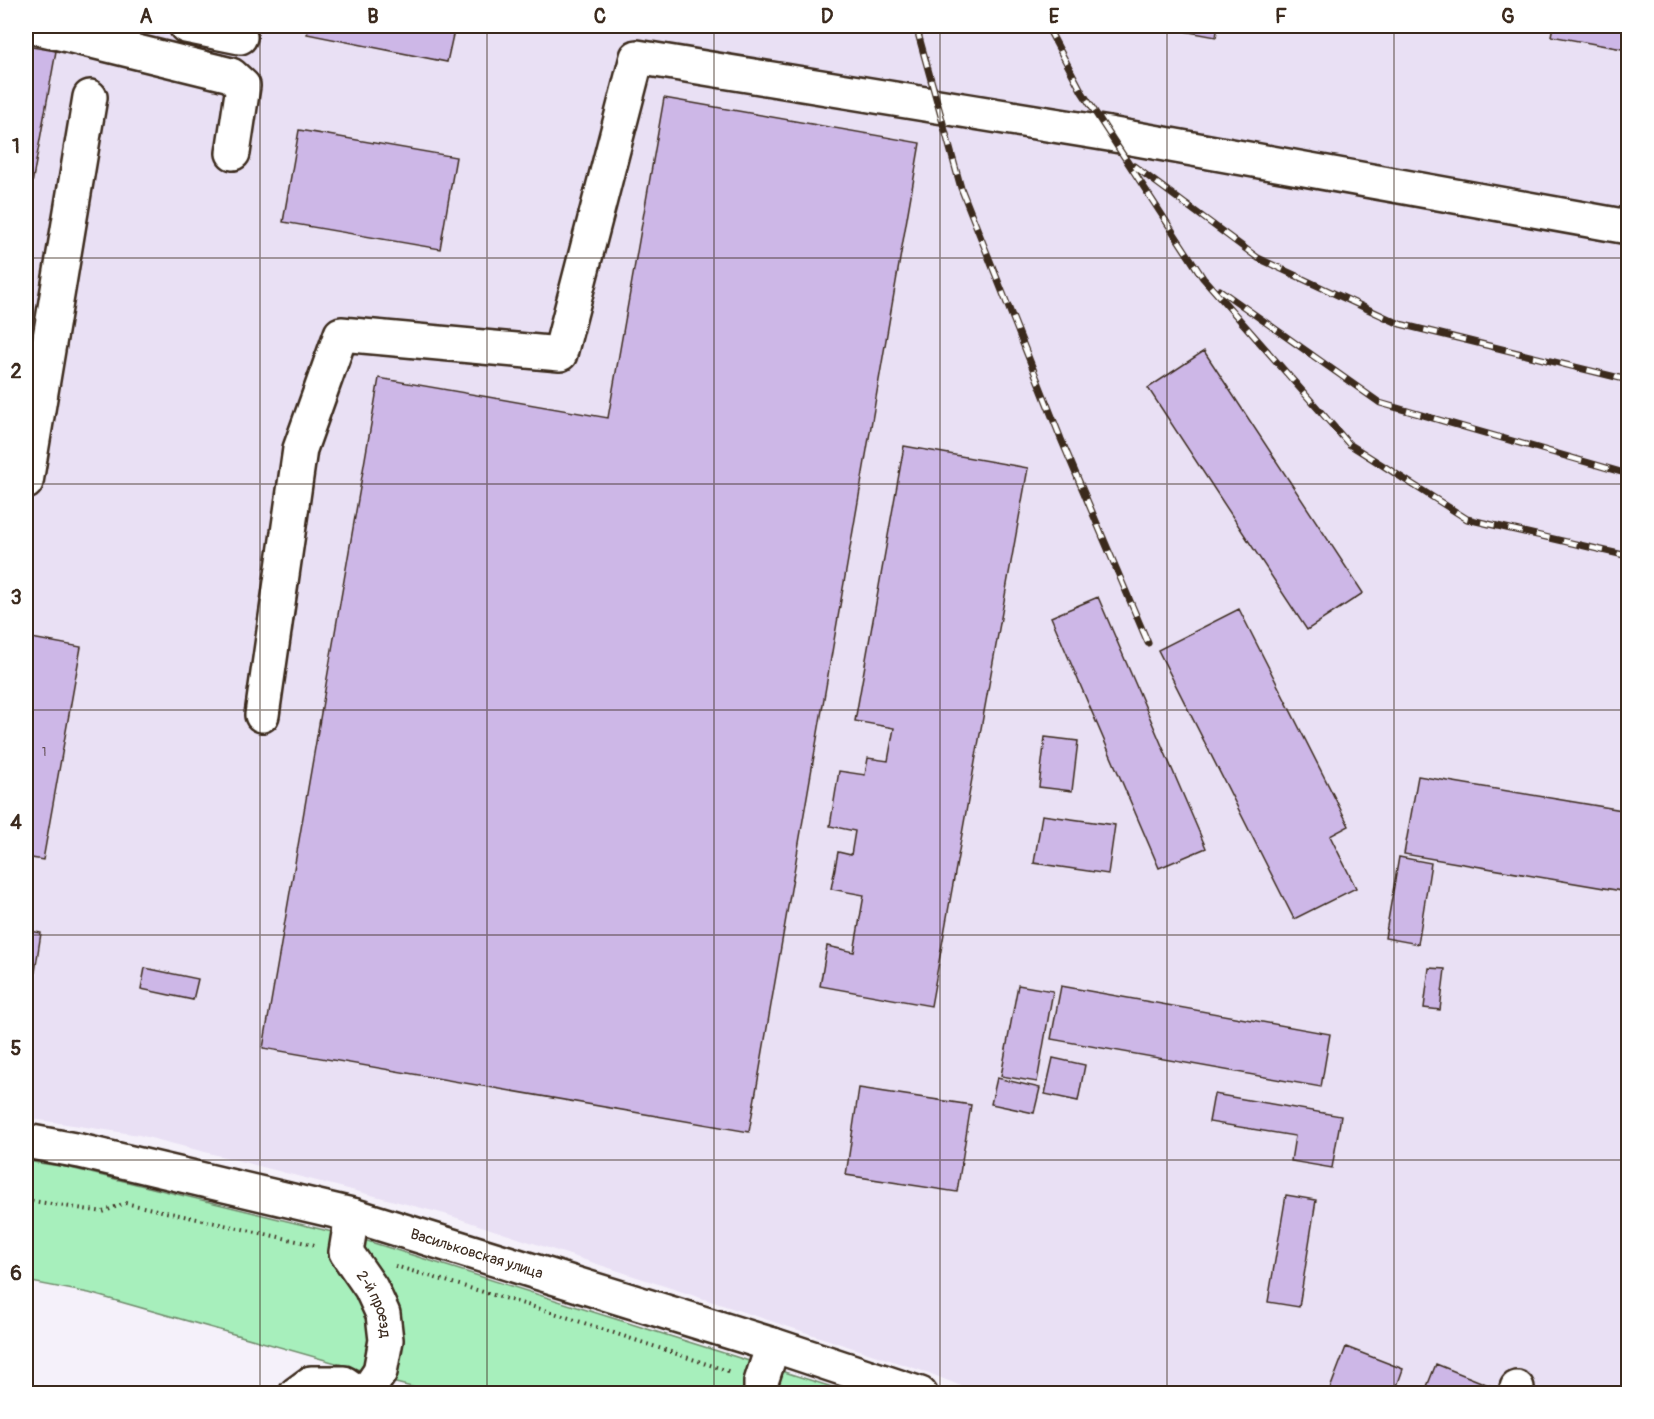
<svg xmlns="http://www.w3.org/2000/svg" width="1654" height="1419" font-family="Pangolin,sans-serif">
<style>
.built{fill:#e9e0f4}
.green{fill:#a7efbc;stroke:#718c6d;stroke-width:1.5}
.building{fill:#cdb7e7;stroke:#3b2a1e;stroke-width:1.5}
.lines{fill:none;stroke-linecap:round;stroke-linejoin:round}
.minor-casing{stroke:#3b2a1e;stroke-width:38}
.path{stroke:#3b2a1e;stroke-width:4;stroke-dasharray:1.5 4.5;stroke-linecap:butt}
.minor{stroke:#fff;stroke-width:33}
.rail-casing{stroke:#3b2a1e;stroke-width:7}
.rail{stroke:#fff;stroke-width:4.5;stroke-dasharray:14;stroke-linecap:butt}
.grid{fill:none;stroke:#3b2a1e;stroke-width:1.5;stroke-opacity:0.55}
.labels{text-anchor:middle;dominant-baseline:central;stroke-width:6;stroke-linejoin:round;paint-order:stroke}
.number-label{font-size:12px;fill:#604d50}
.street-label{font-size:15px;fill:#3b2a1e;stroke:#fff}
.neatline{fill:none;stroke:#3b2a1e;stroke-width:2}
.grid-label{font-size:20px;text-anchor:middle;font-weight:bold;fill:#3b2a1e}
</style>
<rect width="100%" height="100%" fill="#f5f1fa"/>
<filter id="ink" filterUnits="userSpaceOnUse"><feTurbulence type="fractalNoise" baseFrequency=".0167" numOctaves="2"/><feDisplacementMap in="SourceGraphic" scale="12" xChannelSelector="R" yChannelSelector="G"/><feConvolveMatrix kernelMatrix="1 2 1 2 8 2 1 2 1" color-interpolation-filters="sRGB"/></filter>
<g filter="url(#ink)">
<path class="built" d="M26 26H1628V1393H978L929 1373 445 1214 139 1135 26 1118Z"/>
<path class="green" d="M26 1161 66 1167 361 1239 851 1393H435L392 1382 364 1371 89 1293 26 1281Z"/>
<path class="building" d="M309 26H455L447 62 307 34Z
M1156 26H1218L1216 37Z
M1553 26H1628V50L1551 36Z
M26 46 56 51 26 217Z
M664 98 920 143 749 1132 263 1048 379 378 608 418Z
M299 130 456 157 440 249 283 222Z
M1204 351 1363 593 1307 630 1148 388Z
M904 446 1028 468 931 1006 820 986 827 946 854 952 864 895 831 889 838 852 851 855 855 831 830 826 839 771 865 775 868 758 888 761 894 728 855 721Z
M1098 597 1206 848 1159 868 1051 617Z
M1239 609 1349 826 1330 836 1356 888 1294 919 1158 650Z
M26 637 81 647 43 860 26 857Z
M1045 737 1078 741 1072 791 1039 787Z
M1418 776 1628 811V892L1404 854Z
M1042 815 1115 825 1108 874 1034 863Z
M1399 857 1431 863 1418 944 1385 938Z
M26 930 41 933 29 1011 26 1010Z
M145 968 198 979 193 1000 141 989Z
M1429 968 1445 969 1440 1010 1424 1008Z
M1018 985 1053 991 1037 1082 1001 1076Z
M1061 986 1330 1034 1321 1087 1051 1039Z
M1053 1058 1085 1065 1078 1101 1045 1094Z
M997 1078 1040 1088 1034 1113 991 1104Z
M859 1088 971 1105 957 1192 846 1175Z
M1214 1094 1341 1116 1332 1168 1291 1161 1295 1136 1209 1122Z
M1286 1195 1316 1200 1299 1307 1268 1302Z
M1346 1347 1403 1369 1397 1386 1416 1394H1328Z
M1436 1364 1496 1388 1494 1394H1424Z"/>
<g class="lines">
<g class="minor-casing">
<g id="minor">
<path d="M31 26 231 75 243 86 233 153"/>
<path d="M186 26 240 37"/>
<path d="M26 482 90 97"/>
<path d="M262 715 300 449 341 334 560 354 637 57 1109 134 1628 227"/>
<path id="s1" d="M26 1141 80 1151 352 1215 773 1345 920 1394"/>
<path id="s2" d="M352 1215 346 1252 371 1288 383 1314 386 1340 380 1372 365 1394"/>
<path d="M296 1394 311 1383H344L360 1394"/>
<path d="M761 1394V1382L773 1345"/>
<path d="M1517 1394V1388"/>
</g>
</g>
<path class="path" d="M26 1200 103 1212 125 1203 315 1245
M395 1266 551 1312 731 1372
M792 1391 800 1394"/>
<use href="#minor" class="minor"/>
<g class="rail-casing">
<path id="rail" d="M916 26 961 188 1061 439 1148 643
M1047 26 1082 92 1203 278 1349 444 1467 519 1628 556
M1134 166 1258 258 1400 324 1628 380
M1220 290 1380 403 1628 474"/>
</g>
<use href="#rail" class="rail"/>
</g>
</g>
<path class="grid" d="M260 26V1394M487 26V1394M714 26V1394M940 26V1394M1167 26V1394M1394 26V1394M26 258H1628M26 484H1628M26 710H1628M26 935H1628M26 1160H1628"/>
<g class="labels">
<g class="number-label">
<text x="44" y="752">1</text>
</g>
<g class="street-label">
<text stroke="none"><textPath href="#s1" startOffset="465">Васильковская улица</textPath></text>
<text stroke="none"><textPath href="#s2" startOffset="98">2-й проезд</textPath></text>
</g>
</g>
<rect width="1654" height="1419" fill="none" stroke="#fff" stroke-width="66"/>
<rect x="33" y="33" width="1588" height="1353" class="neatline"/>
<g class="grid-label">
<text x="146" y="23">A</text>
<text x="373" y="23">B</text>
<text x="600" y="23">C</text>
<text x="827" y="23">D</text>
<text x="1054" y="23">E</text>
<text x="1281" y="23">F</text>
<text x="1508" y="23">G</text>
<text x="16" y="153">1</text>
<text x="16" y="378">2</text>
<text x="16" y="604">3</text>
<text x="16" y="829">4</text>
<text x="16" y="1055">5</text>
<text x="16" y="1280">6</text>
</g>
</svg>
